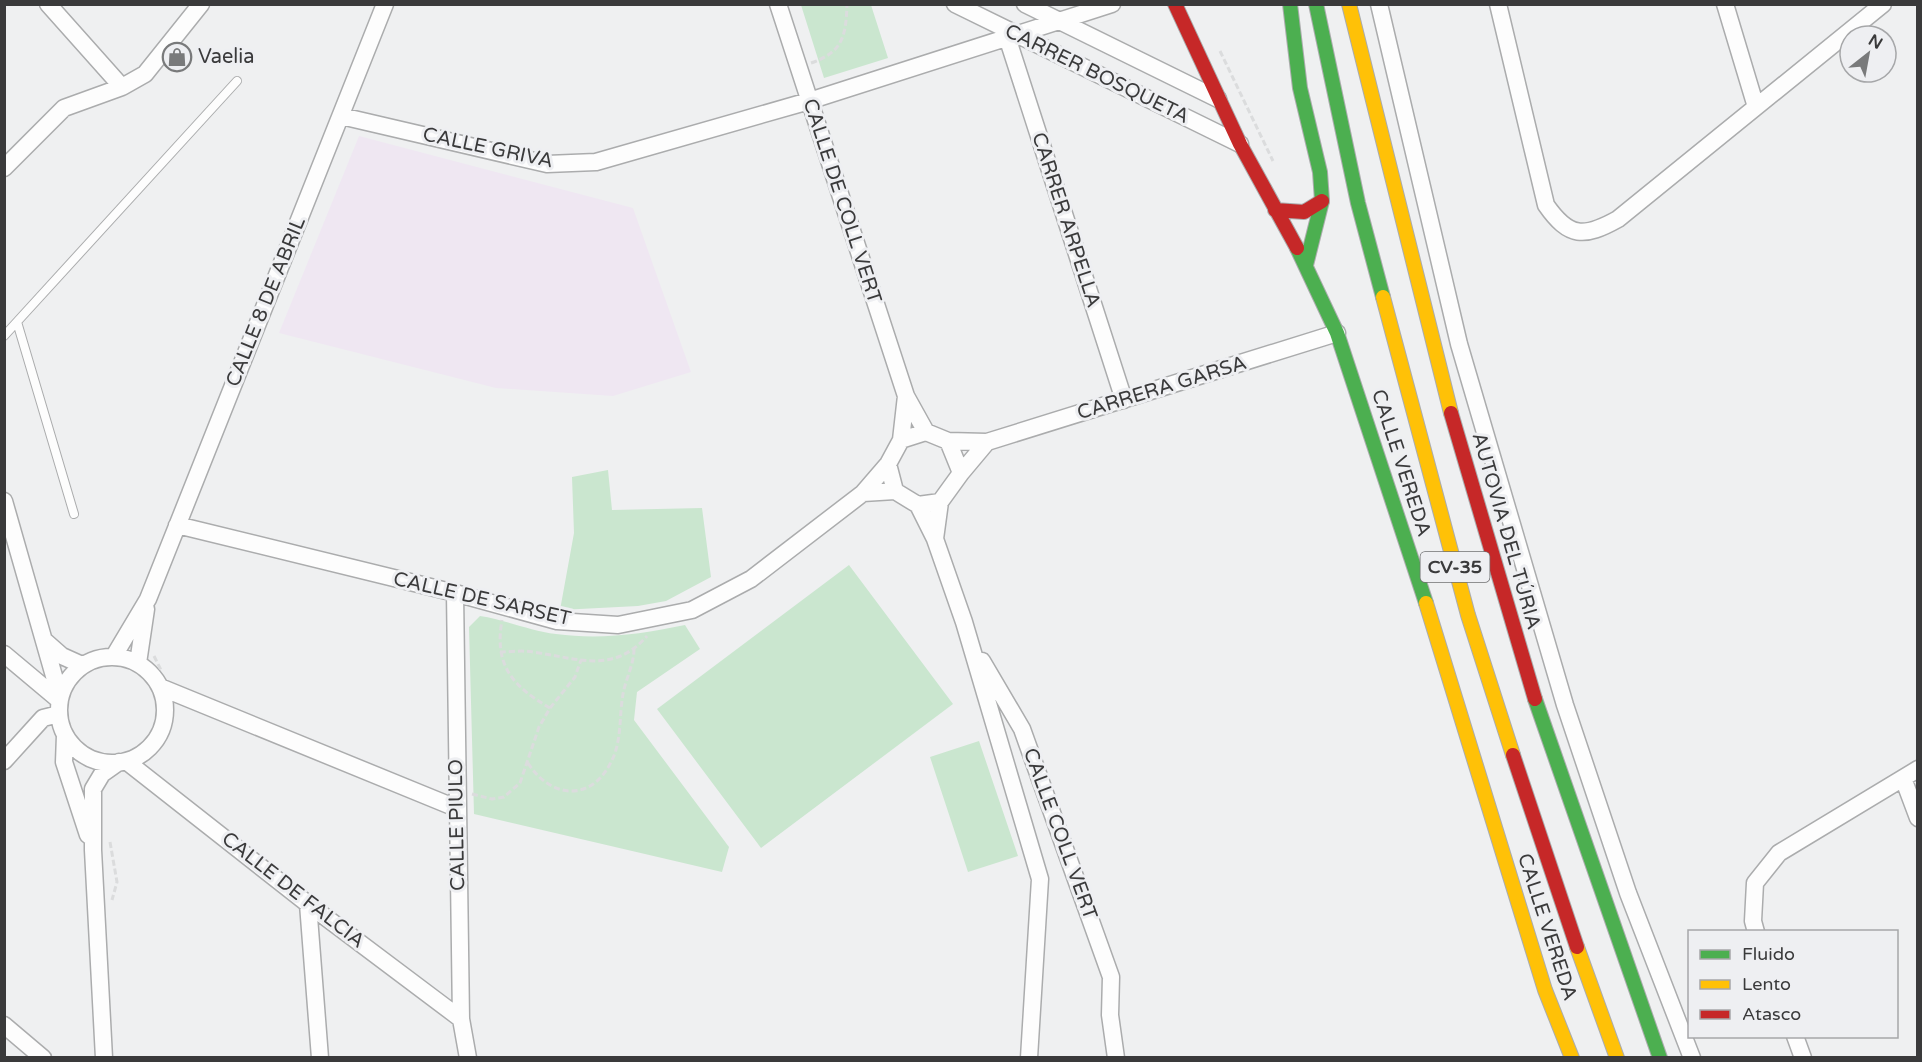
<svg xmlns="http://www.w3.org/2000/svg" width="1922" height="1062" font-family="'Varela Round',sans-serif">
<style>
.education{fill:#efe7f2}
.green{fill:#cae6cf}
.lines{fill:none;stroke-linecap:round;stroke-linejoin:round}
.lane-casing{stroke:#abacad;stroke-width:10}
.street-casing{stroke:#abacad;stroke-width:19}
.fast-casing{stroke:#abacad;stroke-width:16}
.slow-casing{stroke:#abacad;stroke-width:16}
.jam-casing{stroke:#abacad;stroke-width:16}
.path{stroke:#dbdcdd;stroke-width:3;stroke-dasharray:6 3;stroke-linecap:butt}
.lane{stroke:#fdfdfd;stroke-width:8}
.street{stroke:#fdfdfd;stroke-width:16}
.fast{stroke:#4caf50;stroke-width:14}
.slow{stroke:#ffc107;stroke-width:14}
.jam{stroke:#c62828;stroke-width:14}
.labels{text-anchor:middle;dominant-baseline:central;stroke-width:6;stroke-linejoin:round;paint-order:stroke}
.shield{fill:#eeeff2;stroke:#707072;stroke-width:1.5}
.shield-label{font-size:18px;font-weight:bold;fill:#3a3a3b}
.poi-label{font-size:20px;fill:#3a3a3b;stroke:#eeeff2;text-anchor:start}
.street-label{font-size:20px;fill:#3a3a3b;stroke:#eeeff2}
</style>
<rect width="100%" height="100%" fill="#eff0f1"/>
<path class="education" d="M359 136 633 208 691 372 613 396 496 388 279 333Z"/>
<path class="green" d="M801 5H871L888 58 824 78Z
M608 470 612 510 702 508 711 577 666 601 638 606 560 610 574 533 572 477Z
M849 565 953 704 761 848 657 709Z
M480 616C506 620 530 631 556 634 600 640 642 634 685 625L700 649 637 692 634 720 729 847 722 872 474 814 469 627Z
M979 741 1018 856 968 872 930 757Z"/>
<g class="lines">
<g class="lane-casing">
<path id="lane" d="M17 322 74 514
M4 336 237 81"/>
</g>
<g class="street-casing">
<path id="street" d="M48 4 122 87
M778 4 906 396
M955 4 1240 144
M1025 4 1218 99
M1379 4 1459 344 1565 705 1628 893 1692 1058
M1498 4 1546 205C1569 238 1584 238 1618 219L1883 4
M1725 4 1756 107
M1008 40 1124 400
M341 116 547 164 596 162 809 101 1112 4
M4 168 64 108 122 87 145 74 201 4
M901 440 906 396 926 432
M948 441 961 473 940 502 918 505 895 491 888 464 901 440 926 432 948 441 987 442 961 473
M987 442 1337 333
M888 464 863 493 895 491
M4 501 60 697
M918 505 935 539 940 502
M177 525 455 593 557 621 618 625 692 610 751 579 863 493
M935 539 964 622 1040 879 1029 1058
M455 593 461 1019 468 1058
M45 641 62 656 82 665
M4 654 59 700
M114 656 148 599 385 4
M59 710a53 53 0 1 1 106 0a53 53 0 1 1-106 0Z
M982 661 1022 729 1111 977 1110 1015 1116 1058
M138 663 146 609
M160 687 456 808
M65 735 64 762 88 835
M4 761 43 718 59 714
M126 761 308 904 461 1019
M1903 778 1918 818
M308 904 320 1058
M1756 932 1753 921 1755 883 1779 853 1918 769
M4 1025 43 1058
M1795 1036 1803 1058
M104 1058 93 850V789L102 774 119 762"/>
</g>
<g class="fast-casing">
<path id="fast" d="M1290 4 1300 88 1320 172 1322 201 1306 265
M1316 4 1358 203 1383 297
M1297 248 1337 333 1426 603
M1535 699 1660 1058"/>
</g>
<g class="slow-casing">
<path id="slow" d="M1349 4 1451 413
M1383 297 1468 615 1513 755
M1426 603 1545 990 1572 1058
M1577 947 1617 1058"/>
</g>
<g class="jam-casing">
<path id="jam" d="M1175 4 1240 144 1297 248
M1275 210 1304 212 1322 201
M1451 413 1535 699
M1513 755 1577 947"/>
</g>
<path class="path" d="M1220 51 1273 161
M811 63C843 52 846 36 847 4
M500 652C510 652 522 650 533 652 577 658 613 675 647 636
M154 656 162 672
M550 708 575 677 581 660
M528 763C550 798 591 803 611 762 622 742 619 716 623 694 626 678 634 664 634 649
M472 794 492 799 504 797 520 783 539 727 550 708C512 686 494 665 502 620
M110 842 117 882 112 900"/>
<use href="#lane" class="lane"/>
<use href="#street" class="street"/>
<use href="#fast" class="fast"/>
<use href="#slow" class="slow"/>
<use href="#jam" class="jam"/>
</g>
<defs>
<g id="shop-ring" transform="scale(1.5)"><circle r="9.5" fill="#eeeff2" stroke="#797a7b" stroke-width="1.5"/><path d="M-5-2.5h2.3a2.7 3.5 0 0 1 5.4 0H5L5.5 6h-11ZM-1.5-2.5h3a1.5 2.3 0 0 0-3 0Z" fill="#797a7b"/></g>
</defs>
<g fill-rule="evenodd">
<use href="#shop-ring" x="177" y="57"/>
</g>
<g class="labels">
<rect class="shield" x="1420.5" y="552" width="69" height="30" rx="4.5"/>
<g class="shield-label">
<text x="1455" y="567">CV-35</text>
</g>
<g class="poi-label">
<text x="198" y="57">Vaelia</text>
</g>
<g class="street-label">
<text transform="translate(1097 74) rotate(26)">CARRER BOSQUETA</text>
<text transform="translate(488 148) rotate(12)">CALLE GRIVA</text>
<text transform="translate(842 201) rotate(72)">CALLE DE COLL VERT</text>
<text transform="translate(1066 220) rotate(72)">CARRER ARPELLA</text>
<text transform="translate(266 302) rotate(-68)">CALLE 8 DE ABRIL</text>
<text transform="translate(1162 388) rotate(-17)">CARRERA GARSA</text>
<text transform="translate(1401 463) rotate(72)">CALLE VEREDA</text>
<text transform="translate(1506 531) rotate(74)">AUTOVIA DEL TÚRIA</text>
<text transform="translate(482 599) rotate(13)">CALLE DE SARSET</text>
<text transform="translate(457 825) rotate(-91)">CALLE PIULO</text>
<text transform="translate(1060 834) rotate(70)">CALLE COLL VERT</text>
<text transform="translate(293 890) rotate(38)">CALLE DE FALCIA</text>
<text transform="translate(1547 927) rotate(72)">CALLE VEREDA</text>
</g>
</g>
<rect width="1922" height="1062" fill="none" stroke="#3a3a3b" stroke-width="12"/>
<rect x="1688" y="930" width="210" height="108" fill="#eeeff2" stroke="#a6a7a9" stroke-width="1.5"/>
<rect x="1700" y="950" width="30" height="9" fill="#4caf50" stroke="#a6a7a9" stroke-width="1.5"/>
<text x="1742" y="960" font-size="18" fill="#3a3a3b">Fluido</text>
<rect x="1700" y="980" width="30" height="9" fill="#ffc107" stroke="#a6a7a9" stroke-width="1.5"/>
<text x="1742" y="990" font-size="18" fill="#3a3a3b">Lento</text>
<rect x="1700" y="1010" width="30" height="9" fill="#c62828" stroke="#a6a7a9" stroke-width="1.5"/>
<text x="1742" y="1020" font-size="18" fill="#3a3a3b">Atasco</text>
<g transform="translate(1868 54) rotate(31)"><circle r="28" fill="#eeeff2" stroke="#a6a7a9" stroke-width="1.5"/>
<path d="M0-4.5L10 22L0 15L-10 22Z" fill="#797a7b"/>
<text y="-9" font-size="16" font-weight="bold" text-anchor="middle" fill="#3a3a3b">N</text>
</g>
</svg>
